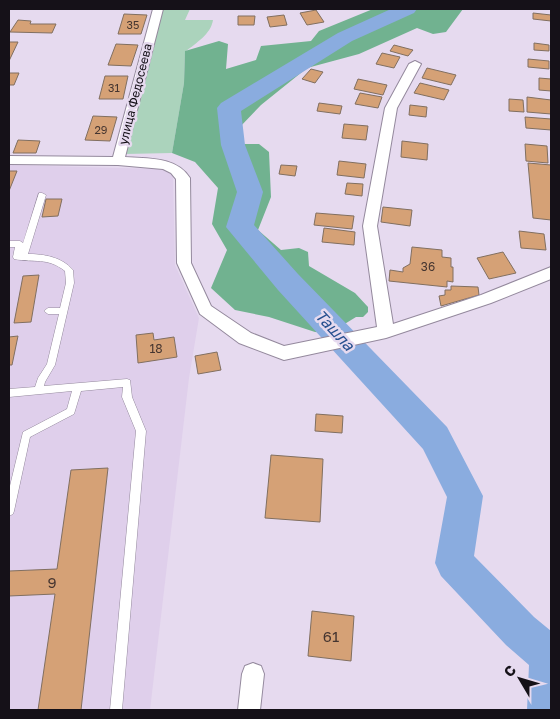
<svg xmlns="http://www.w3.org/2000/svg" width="560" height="719" font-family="'Golos Text',sans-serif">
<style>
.built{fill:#dfcfeb}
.green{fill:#abd3bc}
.forest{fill:#71b290}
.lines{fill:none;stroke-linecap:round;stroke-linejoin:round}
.river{fill:#8aacdf;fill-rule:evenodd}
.building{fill:#d5a176;stroke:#816f60}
.service-casing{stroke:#94899d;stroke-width:1}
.minor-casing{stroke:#94899d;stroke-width:2}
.service{fill:#fff;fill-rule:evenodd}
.minor{fill:#fff;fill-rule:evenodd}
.labels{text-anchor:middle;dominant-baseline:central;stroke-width:5;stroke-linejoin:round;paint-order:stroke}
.far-number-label{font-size:11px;fill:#453530}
.far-street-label{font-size:12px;fill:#151118;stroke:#e6daef}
.number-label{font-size:12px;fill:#453530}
.near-number-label{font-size:15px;fill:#453530}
.water-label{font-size:16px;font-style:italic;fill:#27508f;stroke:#e6daef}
</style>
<rect width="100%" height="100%" fill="#e6daef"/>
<path class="built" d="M9 165 161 169 173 175 175 265 199 318 189 378 150 710H9Z"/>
<path class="green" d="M163 9H190L185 20H213C211 34 196 43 185 52L184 83 172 153 125 154Z"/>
<path class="forest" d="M373 9H463L446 32 433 34 417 28 359 54 307 68 261 105 238 129 240 144H259L269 152 271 197 258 230 281 250 299 248 308 252 309 266 355 293 368 307V312L363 317H356L330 333 315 332 269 317 235 310 211 288 227 250 212 224 218 188 195 162 172 153 184 83 185 51 219 41 228 44 226 69 256 60 261 46 311 41 319 31Z"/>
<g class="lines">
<path class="river" d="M391 9H417L414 13 352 41 241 111 245 145 263 192 254 225 298 274 447 427 483 496 474 556 534 617 551 631V710H527L529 665 506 645 441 576 435 563 447 497 423 449 278 290 226 227 237 192 221 145 217 108 221 103 338 33Z"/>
</g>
<path class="building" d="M316 10 324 22 307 25 300 13Z
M533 13 551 15V21L533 19Z
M124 14 147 15 141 34H118Z
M284 15 287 25 270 27 267 17Z
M238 16H255L254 25H238Z
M18 20 31 21 30 24H56L52 33 10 32Z
M9 42H18L9 61Z
M534 43 549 45V51L534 50Z
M116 44 138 45 131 66 108 65Z
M394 45 413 50 408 56 390 51Z
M382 53 400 57 394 68 376 64Z
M528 59 549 61V69L528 67Z
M427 68 456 75 451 85 422 78Z
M311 69 323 72 315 83 302 79Z
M9 73H19L14 85H9Z
M105 76H128L123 99H99Z
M539 78 551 79V91L539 90Z
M358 79 387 85 383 95 354 89Z
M420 83 449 90 444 100 414 93Z
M360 93 382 97 378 108 355 104Z
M527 97 551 100V114L527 112Z
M509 99 523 100 524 112 509 111Z
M319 103 342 106 340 114 317 111Z
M410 105 427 107 426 117 409 115Z
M93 116 117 117 110 141 85 140Z
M525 117 551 119V130L526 128Z
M344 124 368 126 366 140 342 138Z
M18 140 40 141 36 153H13Z
M402 141 428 144 427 160 401 157Z
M525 144 547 146 548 163 526 161Z
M339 161 366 164 364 178 337 175Z
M528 163 551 165V220L533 218Z
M281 165 297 166 295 176 279 174Z
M9 171H17L9 191Z
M347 183 363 184 362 196 345 194Z
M46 199H62L58 216 42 217Z
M383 207 412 210 410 226 381 222Z
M316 213 354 216 352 229 314 225Z
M324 228 355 232 354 245 322 242Z
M519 231 544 234 546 250 521 248Z
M412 247 442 250V257L451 258V267H453V282L447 281V287L389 281 390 270 403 272V268L410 264Z
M503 252 516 273 489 279 477 258Z
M39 275 31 322 14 323 23 276Z
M451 286 478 287 479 295 441 306 439 296 445 295V290H451Z
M153 333 154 340 174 337 177 357 138 363 136 335Z
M18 336 12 365H9V337Z
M217 352 221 370 198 374 195 356Z
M316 414 343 416 342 433 315 431Z
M271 455 323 459 320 522 265 518Z
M108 468 81 710H38L55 594 9 596V571L57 569 71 470Z
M312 611 354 616 351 661 308 656Z"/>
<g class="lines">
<g class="service-casing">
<path id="service" d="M39 193H42L46 195 28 254C44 254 62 257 73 270L74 283 55 365 45 382 44 386 127 379 130 380 132 397 146 431 122 710H110L136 431 122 397 123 387 81 391 74 414 30 437 14 511 13 514 9 516V490L23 432 67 409 72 391 9 397V389L35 387 38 378 47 364 59 314H48L44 311 48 308H60L66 283 65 271C47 257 35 263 14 259L13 257 15 247H9V241H20L23 243Z"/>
</g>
<g class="minor-casing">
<path id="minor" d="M153 9H163L125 157C148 159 176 156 190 178L191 263 211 306 251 333 284 346 377 327 363 226 385 108 409 64 415 61 421 64 397 108 377 226 393 324 481 295 551 267V279L491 303 386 338 284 360 239 343 200 314 177 263 176 179 171 173 163 169 118 165 9 164V156L113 157Z
M253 663 261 666 264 674 260 710H238L242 674 245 666Z"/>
</g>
<use href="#service" class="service"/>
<use href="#minor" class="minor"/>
</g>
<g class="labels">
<g class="far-number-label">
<text x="133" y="24">35</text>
<text x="114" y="87">31</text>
<text x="101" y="129">29</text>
</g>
<g class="far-street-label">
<text transform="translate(135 94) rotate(-76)">улица Федосеева</text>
</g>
<g class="number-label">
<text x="428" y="266">36</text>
<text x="156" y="348">18</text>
</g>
<g class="near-number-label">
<text x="52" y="582">9</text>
<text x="331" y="636">61</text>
</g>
<g class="water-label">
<text transform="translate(335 330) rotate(47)">Ташла</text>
</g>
</g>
<rect width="560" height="719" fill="none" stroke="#151118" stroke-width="20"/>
<g transform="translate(520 679) rotate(308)" stroke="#e6daef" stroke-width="4" paint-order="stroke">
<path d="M0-4L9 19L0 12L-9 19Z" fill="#151118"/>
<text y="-8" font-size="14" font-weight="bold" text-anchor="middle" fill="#151118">С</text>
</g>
</svg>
